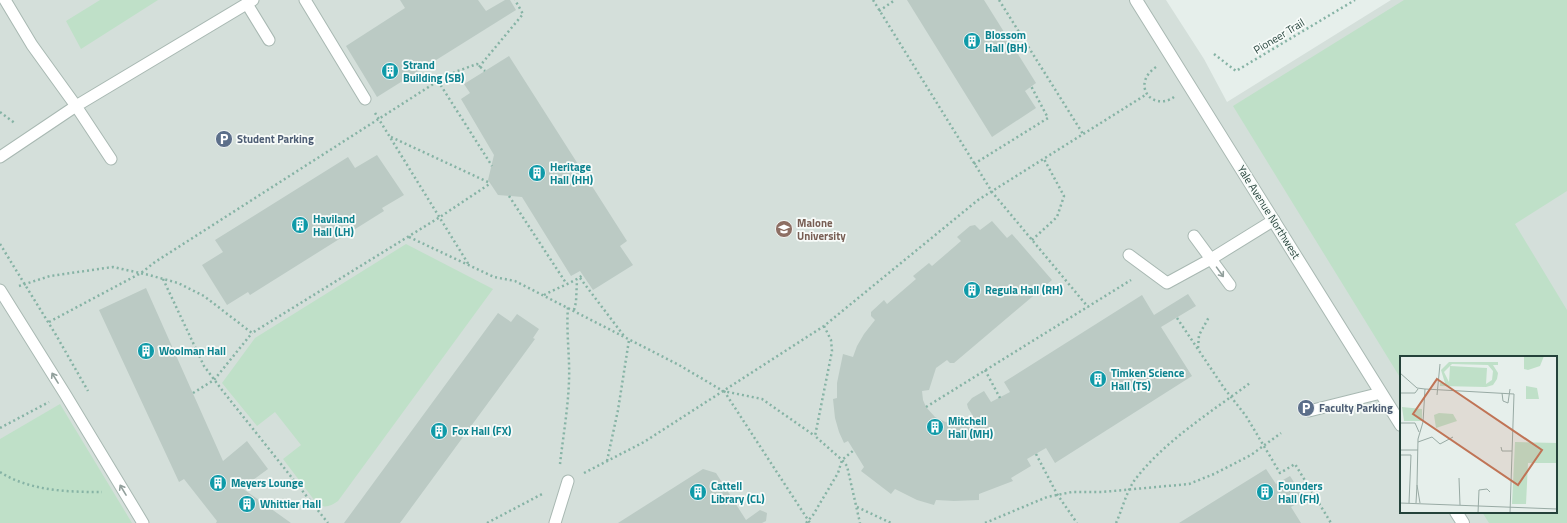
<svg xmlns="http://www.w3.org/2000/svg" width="1567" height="523" font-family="'Titillium Web',sans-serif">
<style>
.built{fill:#d4dfda;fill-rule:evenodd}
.green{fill:#bfe0c8}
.building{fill:#bbcac4}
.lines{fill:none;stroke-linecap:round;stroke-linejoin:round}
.service-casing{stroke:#a8b8b2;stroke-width:13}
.minor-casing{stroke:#a8b8b2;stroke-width:14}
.path{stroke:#86b3a5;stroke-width:2.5;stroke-dasharray:2 3;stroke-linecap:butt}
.service{stroke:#fff;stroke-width:11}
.minor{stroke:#fff;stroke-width:12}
.oneway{stroke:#92a09c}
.labels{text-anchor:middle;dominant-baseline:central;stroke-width:3.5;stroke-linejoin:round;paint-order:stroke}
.culture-label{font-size:11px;font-weight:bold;fill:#0d838f;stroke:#f7fbf9;text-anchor:start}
.street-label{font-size:11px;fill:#24423a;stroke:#f7fbf9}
.service-label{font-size:11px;font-weight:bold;fill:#4e5e75;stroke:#f7fbf9;text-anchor:start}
.education-label{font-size:11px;font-weight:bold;fill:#785e54;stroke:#f7fbf9;text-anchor:start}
.inset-road{fill:none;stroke:#98aaa4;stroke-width:1}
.view{fill:#c07456;fill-opacity:0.15;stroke:#c07456;stroke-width:2}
.inset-edge{fill:none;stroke:#24423a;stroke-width:2}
</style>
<rect width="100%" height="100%" fill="#e6efeb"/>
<path class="built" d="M0 0H1166L1204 59 1227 102 1391 0H1567V523H0ZM1401 357H1556V512H1401Z"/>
<path class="green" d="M100 0H158L81 49 66 21Z
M1404 0H1567V191L1515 224 1567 310V523H1489L1482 512H1556V357H1401V379L1233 106Z
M406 244 493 289 338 501C331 506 326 508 318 505L283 459 301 445 275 412 257 426 222 383 255 338Z
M60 404 132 523H0V439Z"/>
<path class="building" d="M400 0H478L486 11 505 0H510L516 10 377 97 346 46 405 8Z
M907 0H984L1036 83 1025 91 1036 108 992 137Z
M509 56 627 241 620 246 633 265 593 290 580 271 571 276 522 197 498 195 488 180 494 155 461 99 470 93 464 84Z
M377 155 404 195 382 208 384 211 250 295 248 292 227 305 202 265 223 252 215 240 348 157 355 168Z
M992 221 1007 238 1012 234 1052 280 954 363H950L947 360 936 368 929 390 922 391 923 400 926 407 935 417 941 420 948 423 970 419 973 416 968 408 967 404 972 398 984 391 991 402 1010 392 1004 382 1142 295 1154 315 1188 294 1196 306 1161 327 1192 376 1055 463 1046 448 1027 459 1031 466 1011 478 1013 481 979 494V500L954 501 936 500 934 505 917 500 895 489 891 494 861 471 864 467 848 441 844 443 839 432 835 418 833 399 837 398V383L843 354 853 357 857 346 864 334 875 320 871 316V312L884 300 887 304 916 279 913 276 929 263 932 266 961 241 957 237 970 226 975 225 980 230Z
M146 288 223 461 247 441 268 469 242 488 291 523H216L217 521 184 479 179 482 99 310Z
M498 313 511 322 517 314 539 329 533 338 535 339 400 523H344Z
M703 469 716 473 746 520 760 510 767 513 766 521 762 523H618Z
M1266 469 1276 484 1290 476 1305 499 1291 507 1301 523H1179Z"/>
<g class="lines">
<g class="service-casing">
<path id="service" d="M5 0 32 45 76 106 111 159
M305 0 365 99
M247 4 269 40
M0 157 76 106 253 0
M1194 236 1230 285
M1129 255 1167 283 1211 259 1274 220
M0 290 65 394 143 523
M1309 411 1381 393
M555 523 568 481"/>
</g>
<g class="minor-casing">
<path id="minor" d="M1136 0 1401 425
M1456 512 1463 523"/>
</g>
<path class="path" d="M873 0 992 192 1088 307
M999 0 1083 134
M879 11 895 0
M1214 54 1236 71 1355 0
M479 67 523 14 515 0
M1156 67C1130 85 1153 112 1174 97
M438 81 492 166
M0 112 16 124
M375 113 469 265
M391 137 490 183
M974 164 1048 118 1031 86
M509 196 566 283
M409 237 494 277 515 281 679 365 723 391 762 399 815 436
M1032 240 1057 217 1064 196 1044 159
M0 244 56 335 88 391
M580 278 624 336
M163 279 204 366 222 390 328 523
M19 286 50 276 113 267 149 275 178 283 204 296 252 333 440 217 491 183
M544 295C557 288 572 283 583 275
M574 310 576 302 577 280
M1177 318 1224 388 1246 416 1280 473 1295 464 1331 523
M49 322 141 273 155 262 438 81 455 72 477 64 485 71
M824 326 831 340 832 351 815 436 842 460 847 466 860 523
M1198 348 1199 335 1209 317
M985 370 1000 398
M724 391 810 523
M193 393 214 380 252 333
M926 407 1131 280
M0 428 49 402
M1036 454 1057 494 1077 523
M607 461 618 410 629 340
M560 464C563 437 568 409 569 381 570 357 566 332 568 307
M0 472C30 491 67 492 102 492
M584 473 644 442 824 326 978 200 1147 94
M857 507 891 523
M487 523 544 493
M806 523 813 515 838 473 842 460 854 450
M985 523 1047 497 1072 492H1102L1189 484 1214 474 1251 455 1281 433
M1116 523C1122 510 1126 493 1134 481 1163 442 1211 412 1250 383"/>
<use href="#service" class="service"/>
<use href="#minor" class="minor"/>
</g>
<defs><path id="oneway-shaft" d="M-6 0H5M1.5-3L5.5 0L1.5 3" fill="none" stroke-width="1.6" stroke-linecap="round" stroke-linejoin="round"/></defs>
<g class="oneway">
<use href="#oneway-shaft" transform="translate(1220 272) rotate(54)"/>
<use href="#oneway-shaft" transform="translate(55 378) rotate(-122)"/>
<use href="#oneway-shaft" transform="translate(123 490) rotate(-121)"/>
</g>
<defs>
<g id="building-disc" transform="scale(0.9)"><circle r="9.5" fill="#0f9aa8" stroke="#f7fbf9"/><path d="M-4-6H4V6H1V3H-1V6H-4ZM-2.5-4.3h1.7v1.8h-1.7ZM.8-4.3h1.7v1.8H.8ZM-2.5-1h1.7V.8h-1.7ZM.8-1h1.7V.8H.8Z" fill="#fff"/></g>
<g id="parking-disc" transform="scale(0.9)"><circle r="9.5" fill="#5c6f8a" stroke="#f7fbf9"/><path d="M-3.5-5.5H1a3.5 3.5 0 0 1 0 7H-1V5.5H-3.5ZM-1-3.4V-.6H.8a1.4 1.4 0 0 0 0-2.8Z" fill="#fff"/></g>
<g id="university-disc" transform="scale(0.9)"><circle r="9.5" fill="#8d6e63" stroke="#f7fbf9"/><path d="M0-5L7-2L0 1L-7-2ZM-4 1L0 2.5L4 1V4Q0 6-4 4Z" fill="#fff"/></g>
</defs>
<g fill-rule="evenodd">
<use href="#building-disc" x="972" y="41"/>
<use href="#building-disc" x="390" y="71"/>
<use href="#parking-disc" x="224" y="139"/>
<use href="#building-disc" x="537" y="173"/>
<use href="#building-disc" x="300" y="225"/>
<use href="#university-disc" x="784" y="229"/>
<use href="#building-disc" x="972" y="290"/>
<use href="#building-disc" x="146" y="351"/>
<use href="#building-disc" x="1098" y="379"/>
<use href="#parking-disc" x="1306" y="408"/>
<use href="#building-disc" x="935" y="427"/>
<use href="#building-disc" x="439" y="431"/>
<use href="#building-disc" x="218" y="483"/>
<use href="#building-disc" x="698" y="492"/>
<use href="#building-disc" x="1265" y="492"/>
<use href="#building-disc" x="247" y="504"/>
</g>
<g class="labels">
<g class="culture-label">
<text x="985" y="35">Blossom<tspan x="985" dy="13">Hall (BH)</tspan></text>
<text x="403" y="65">Strand<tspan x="403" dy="13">Building (SB)</tspan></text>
<text x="550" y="167">Heritage<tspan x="550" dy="13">Hall (HH)</tspan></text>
<text x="313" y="219">Haviland<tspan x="313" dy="13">Hall (LH)</tspan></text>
<text x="985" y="290">Regula Hall (RH)</text>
<text x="159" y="351">Woolman Hall</text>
<text x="1111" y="373">Timken Science<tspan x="1111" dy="13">Hall (TS)</tspan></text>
<text x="948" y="421">Mitchell<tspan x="948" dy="13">Hall (MH)</tspan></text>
<text x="452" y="431">Fox Hall (FX)</text>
<text x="231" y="483">Meyers Lounge</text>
<text x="711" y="486">Cattell<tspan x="711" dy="13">Library (CL)</tspan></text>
<text x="1278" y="486">Founders<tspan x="1278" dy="13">Hall (FH)</tspan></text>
<text x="260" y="504">Whittier Hall</text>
</g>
<g class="street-label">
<text transform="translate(1279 36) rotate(-31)">Pioneer Trail</text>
<text transform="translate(1269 212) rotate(58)">Yale Avenue Northwest</text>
</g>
<g class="service-label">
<text x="237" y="139">Student Parking</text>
<text x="1319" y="408">Faculty Parking</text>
</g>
<g class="education-label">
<text x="797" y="223">Malone<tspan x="797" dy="13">University</tspan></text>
</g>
</g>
<g transform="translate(1400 356)">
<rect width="157" height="157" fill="#e6efeb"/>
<path d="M124 0H144L140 10 128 14 124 13ZM49 6H98V9H93L98 17 97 23 93 29 86 31 40 30V27H45L41 14ZM52 8 88 9 93 15 92 24 86 28 87 12 50 10 49 26 44 16ZM126 30 137 32 139 43H126ZM2 51 22 53V65H4ZM39 57 53 58 57 65 36 72 34 59ZM115 86 157 87V107H128L126 148H112Z" fill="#bfe0c8" fill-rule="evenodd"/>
<path class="inset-road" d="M0 17 17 32 25 33 114 38 110 157M0 37H15L18 33M102 37 103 45 108 47 110 33M37 39 40 8M0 67H15L19 76M18 86 32 81 40 88 53 81M101 91 102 95H112M0 94H18M0 99H11L9 147M59 122 60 149M17 129 18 83 23 66 25 33M0 147 157 153M16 147 17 129 20 147M78 157 79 134 87 133 90 136"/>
<path class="view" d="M37 23 142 94 118 129 13 58Z"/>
<rect width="157" height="157" class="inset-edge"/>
</g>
</svg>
